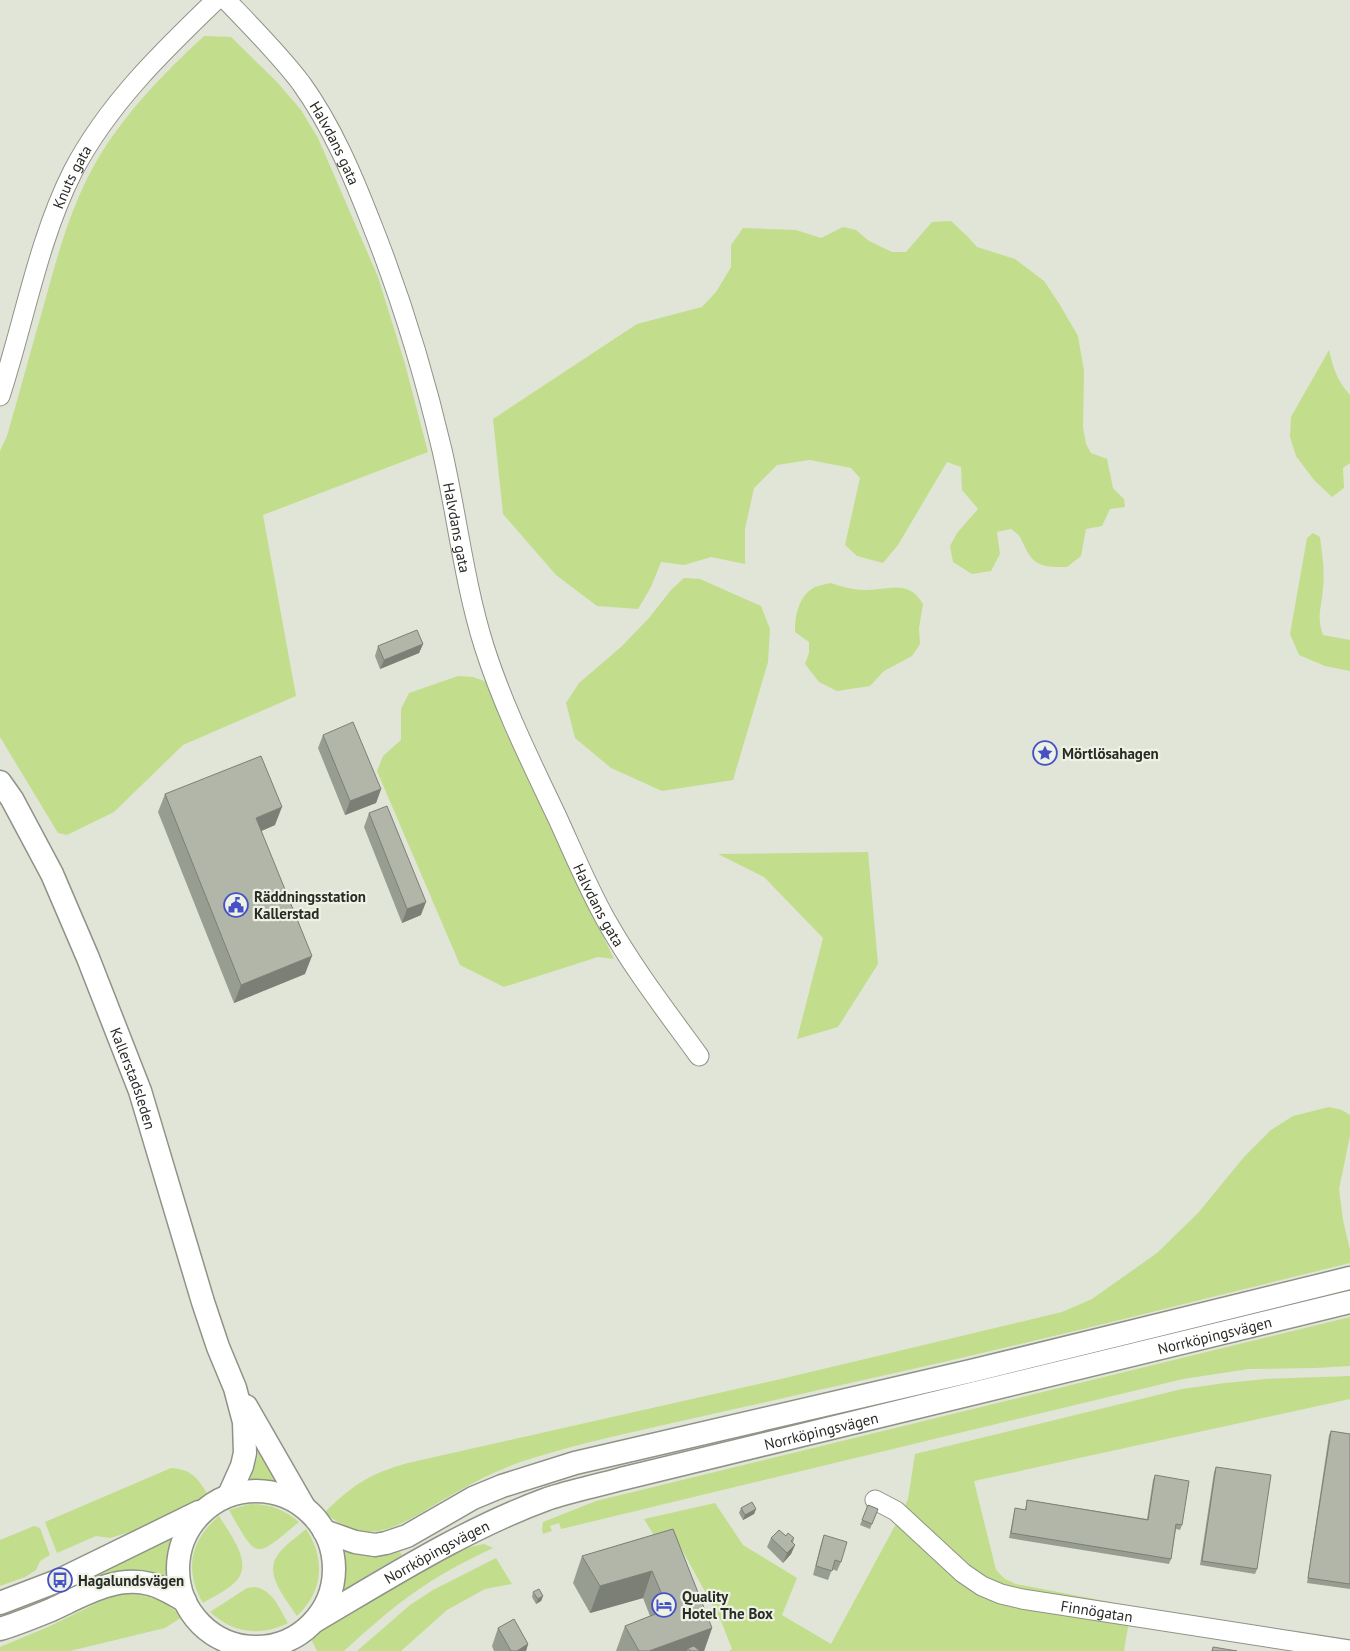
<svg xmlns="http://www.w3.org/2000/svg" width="1350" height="1651" font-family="'PT Sans',sans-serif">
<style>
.green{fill:#c2de8c}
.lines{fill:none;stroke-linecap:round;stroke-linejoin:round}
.minor-casing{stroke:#8f9387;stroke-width:21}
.major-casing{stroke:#8f9387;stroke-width:25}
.minor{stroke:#fff;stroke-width:19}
.major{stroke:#fff;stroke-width:22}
.wall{fill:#989d91}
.shaded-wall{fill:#7c7f76}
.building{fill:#b1b6a9;stroke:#7c7f76}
.labels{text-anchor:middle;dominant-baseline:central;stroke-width:4.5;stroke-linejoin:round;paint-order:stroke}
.street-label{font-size:15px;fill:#292b26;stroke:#edf2e4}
.poi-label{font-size:15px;font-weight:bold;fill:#292b26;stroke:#edf2e4;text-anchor:start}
</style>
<rect width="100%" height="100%" fill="#e0e5d7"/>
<path class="green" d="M204 36 231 37 277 82 301 110 318 138 378 277 405 364 428 452 263 515 296 696 183 745 114 812 67 835 58 833 0 737V451L7 436C20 391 32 346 45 301 58 253 71 206 96 162 124 114 163 74 204 36Z
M951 221 967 236 977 247 1015 259 1044 281 1060 305 1078 336 1084 371 1083 427 1086 444 1091 453 1107 459 1113 488 1124 499 1125 507 1110 509 1102 526 1086 529 1081 556 1067 567C1047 567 1034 568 1025 547 1019 536 1022 537 1011 529L997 532 1000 554 991 571 972 574 953 562 950 546 957 533 978 509 962 490 961 467 947 462 898 545 883 563 857 556 845 545 860 478 851 468 810 460 777 465 754 488 745 529V564L711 557 684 565 661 562 651 587 638 609 597 606 556 575 503 514 493 419 637 324 702 307 716 292 731 267V245L743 228 796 230 821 238 843 227 856 230 869 241 892 252H906L932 222Z
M1329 350C1333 368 1338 382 1350 395V463L1343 468 1344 488 1332 497 1314 480 1296 456 1290 437 1291 417Z
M1313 533 1320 537C1322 553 1325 571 1323 588 1322 607 1316 616 1323 635L1350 640V671L1325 666 1299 655 1290 634 1307 538Z
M684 578 700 579 761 606 770 629 768 662 733 780 662 791 611 768 575 738 566 703 579 683 621 647 649 618 671 590Z
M831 583C842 587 854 590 866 590 890 590 908 579 923 604L919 628 920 644 912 656 884 671 870 686 837 691 819 682 805 664 809 653V642L795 632C795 616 798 596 815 587 820 585 826 584 831 583Z
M458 676 473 677 487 682 507 734 614 959 598 957 504 987 460 965 377 771 383 756 401 740V709L409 693Z
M868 852 878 964 838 1027 797 1039 823 938 764 877 718 854Z
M1329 1107 1342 1110 1350 1115V1136L1339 1189 1343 1220 1350 1250V1263C1198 1300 1047 1339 895 1373 827 1388 758 1404 690 1419 637 1431 585 1442 533 1458 506 1466 479 1479 455 1493 412 1516 371 1556 325 1512 354 1484 369 1474 408 1463L781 1379 1062 1312 1092 1299 1157 1253 1198 1213 1244 1157 1271 1130 1293 1116Z
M1350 1317V1366L1315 1368 1249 1369 1183 1379 561 1529 559 1523 550 1526 552 1531 543 1534 542 1529 543 1522 596 1501Z
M1350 1376V1399L974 1481 996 1570 1005 1579 1016 1584 1131 1606 1128 1610 986 1584 903 1510 908 1499 915 1454 1182 1389 1225 1383 1266 1379Z
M258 1444 285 1484 262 1480H250L258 1455Z
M171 1468C191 1469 198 1478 208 1495L140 1529 110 1538 96 1536 57 1553 45 1522Z
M715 1503 743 1545 797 1578 782 1615 831 1644 897 1522 967 1584 1129 1621 1124 1651H729L732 1649 721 1621 680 1546 656 1539 644 1519Z
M250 1504C269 1504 284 1509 299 1522 255 1558 258 1562 229 1510Z
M219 1516C229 1533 252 1560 238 1579 230 1589 214 1596 203 1603 184 1571 190 1540 219 1516Z
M34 1526 40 1528 50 1555 40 1561 36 1570 25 1577 0 1586V1540Z
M306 1529C326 1559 323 1592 297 1616 287 1600 264 1575 277 1556 283 1546 297 1537 306 1529Z
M175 1534 168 1556V1579C150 1571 135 1569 115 1572L0 1620V1612Z
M484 1544 493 1548C465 1561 437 1576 412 1594 388 1611 366 1631 344 1651H317L310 1637 423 1569 465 1548Z
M342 1551 380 1556 400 1552 402 1555 341 1591 344 1565Z
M496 1558 512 1584 485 1589 447 1610 401 1651H357L410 1605 433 1590Z
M255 1587C273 1590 279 1608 288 1623 260 1637 233 1633 210 1612L247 1588Z
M121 1594C145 1593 165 1599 182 1617L165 1628 70 1651H0V1647L48 1627 105 1599Z"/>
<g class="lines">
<g class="minor-casing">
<g id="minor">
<path id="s1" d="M226 0C252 27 279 54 301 83 332 126 353 176 372 225 401 298 424 373 442 450 457 515 464 582 484 646 503 706 531 762 558 819 573 852 588 888 606 920 633 968 667 1012 699 1056"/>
<path id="s2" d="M0 396C24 323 38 240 73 171 108 104 162 52 216 0"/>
<path id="s3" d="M875 1500 896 1511 963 1573 982 1586 1001 1594 1022 1599 1350 1650"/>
</g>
</g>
<g class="major-casing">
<g id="major">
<path id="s4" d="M0 782 12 799 52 874 88 958 140 1091 203 1302 218 1347 235 1388 244 1422 245 1453 242 1466 229 1495"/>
<path d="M246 1406 304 1507"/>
<circle cx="256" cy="1569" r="78"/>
<path d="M324 1531 355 1542 375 1545 386 1543 407 1536 473 1498 502 1486 575 1463 971 1371 1350 1278"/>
<path d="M0 1603 60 1580 199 1512"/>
<path id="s5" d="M315 1621C390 1577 465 1529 547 1499 571 1491 596 1486 621 1479L1350 1302"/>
<path d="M0 1629C17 1624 34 1617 51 1610 82 1596 115 1575 150 1584 163 1587 174 1595 185 1601"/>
</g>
</g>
<use href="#minor" class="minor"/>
<use href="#major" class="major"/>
</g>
<path class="wall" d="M423 644 419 653 380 669 375 656 378 646Z
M323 735 381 789 376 803 345 815 318 748Z
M165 794 275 825 261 831 305 974 234 1003 158 812Z
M369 813 421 915 402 923 364 827Z
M1331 1431 1350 1434V1589L1307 1583 1329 1435Z
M1216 1467 1257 1569 1255 1574 1200 1565 1214 1472Z
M1155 1475 1182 1525 1180 1530 1176 1529 1171 1559 1169 1564 1009 1538 1015 1508 1025 1510 1027 1500 1147 1519 1153 1480Z
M868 1505 878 1509 870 1529 860 1525Z
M741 1508 756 1509 754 1514 743 1520 739 1513Z
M673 1529 712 1628 704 1651H616L625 1626 650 1616 643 1598 590 1613 573 1583 582 1556Z
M824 1535 841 1562 837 1571 832 1569 828 1580 813 1575 821 1544Z
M786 1536 794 1538 793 1543 795 1545 791 1554 783 1563 767 1547 771 1538Z
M533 1592 543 1596 541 1601 536 1604 532 1597Z
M498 1628 528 1644 526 1651H494L492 1646Z"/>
<path class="shaded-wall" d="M423 644 419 653 380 669 384 660Z
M381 789 376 803 345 815 350 801Z
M282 807 275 825 250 836 256 818Z
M426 902 421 915 402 923 407 909Z
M312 956 305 974 234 1003 241 985Z
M756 1509 754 1514 743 1520 745 1515Z
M795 1545 791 1554 783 1563 787 1553Z
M652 1571 643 1598 590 1613 600 1586Z
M543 1596 541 1601 536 1604 538 1599Z
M712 1628 704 1651H691L688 1648 687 1651H649Z
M528 1644 526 1651H517Z"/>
<path class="building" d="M417 630 423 644 384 660 378 646Z
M353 722 381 789 350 801 323 735Z
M261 756 282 807 256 818 312 956 241 985 165 794Z
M387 806 426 902 407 909 369 813Z
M1331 1431 1350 1434V1584L1308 1578Z
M1216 1467 1271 1475 1257 1569 1202 1561Z
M1155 1475 1189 1481 1182 1525 1176 1524 1171 1559 1011 1533 1015 1508 1026 1510 1027 1500 1148 1520Z
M752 1502 756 1509 745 1515 741 1508Z
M868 1505 878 1509 872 1524 862 1520Z
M673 1529 712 1628 649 1651H639L625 1626 668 1609 652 1571 600 1586 582 1556Z
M779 1530 786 1536 788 1533 794 1538 791 1541 795 1545 787 1553 771 1538Z
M824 1535 847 1542 841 1562 835 1560 832 1571 816 1566Z
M539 1589 543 1596 538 1599 533 1592Z
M514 1619 528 1644 517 1651H511L498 1628Z
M694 1646 700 1651H691L688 1648Z
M1213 1647 1237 1651H1212Z"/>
<defs>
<g id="sight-ring" transform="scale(1.25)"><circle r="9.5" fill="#edf2e4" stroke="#4651c5" stroke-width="1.5"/><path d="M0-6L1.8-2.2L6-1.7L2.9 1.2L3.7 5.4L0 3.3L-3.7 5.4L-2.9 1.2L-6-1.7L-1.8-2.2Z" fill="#4651c5"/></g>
<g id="civic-ring" transform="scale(1.25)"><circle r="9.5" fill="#edf2e4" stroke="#4651c5" stroke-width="1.5"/><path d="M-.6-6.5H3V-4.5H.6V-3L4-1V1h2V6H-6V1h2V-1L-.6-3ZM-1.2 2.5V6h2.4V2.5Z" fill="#4651c5"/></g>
<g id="bus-ring" transform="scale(1.25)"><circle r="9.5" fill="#edf2e4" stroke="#4651c5" stroke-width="1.5"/><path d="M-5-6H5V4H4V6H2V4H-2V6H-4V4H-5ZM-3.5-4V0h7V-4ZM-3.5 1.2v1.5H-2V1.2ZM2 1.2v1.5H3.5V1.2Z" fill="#4651c5"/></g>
<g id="hotel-ring" transform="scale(1.25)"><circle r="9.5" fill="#edf2e4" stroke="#4651c5" stroke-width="1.5"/><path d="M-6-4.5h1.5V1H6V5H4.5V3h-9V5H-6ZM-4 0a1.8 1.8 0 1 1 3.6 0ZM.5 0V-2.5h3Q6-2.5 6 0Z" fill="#4651c5"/></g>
</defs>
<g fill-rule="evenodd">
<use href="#sight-ring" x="1045" y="753"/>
<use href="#civic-ring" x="236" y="905"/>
<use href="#bus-ring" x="60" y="1580"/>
<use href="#hotel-ring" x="664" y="1605"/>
</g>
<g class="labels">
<g class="street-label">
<text stroke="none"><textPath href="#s1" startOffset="181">Halvdans gata</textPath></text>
<text stroke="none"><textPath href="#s2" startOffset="231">Knuts gata</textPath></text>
<text stroke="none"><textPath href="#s1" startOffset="586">Halvdans gata</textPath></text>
<text stroke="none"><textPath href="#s1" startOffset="991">Halvdans gata</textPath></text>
<text stroke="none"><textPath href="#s4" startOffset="326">Kallerstadsleden</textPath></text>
<text stroke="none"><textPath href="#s5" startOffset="950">Norrköpingsvägen</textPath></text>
<text stroke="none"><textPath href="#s5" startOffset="545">Norrköpingsvägen</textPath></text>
<text stroke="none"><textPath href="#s5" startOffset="140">Norrköpingsvägen</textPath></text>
<text stroke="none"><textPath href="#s3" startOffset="256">Finnögatan</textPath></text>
</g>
<g class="poi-label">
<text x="1062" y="753">Mörtlösahagen</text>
<text x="254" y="896">Räddningsstation<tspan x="254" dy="17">Kallerstad</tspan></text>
<text x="78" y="1580">Hagalundsvägen</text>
<text x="682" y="1596">Quality<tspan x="682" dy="17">Hotel The Box</tspan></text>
</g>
</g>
</svg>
